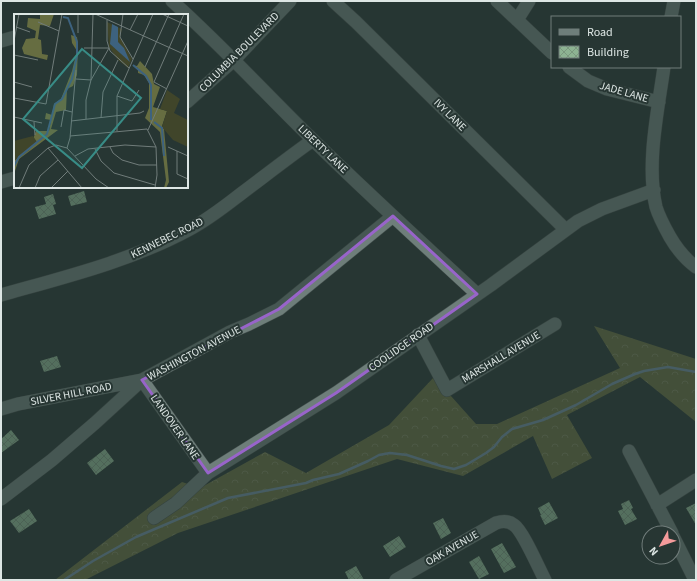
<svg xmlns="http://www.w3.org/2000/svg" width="697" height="581" font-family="'Source Sans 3',sans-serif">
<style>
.forest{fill:url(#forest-crowns)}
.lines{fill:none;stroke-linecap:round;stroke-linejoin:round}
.stream{stroke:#6d8a9d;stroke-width:2.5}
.building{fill:url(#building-cross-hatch)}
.minor-casing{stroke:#45514f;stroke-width:14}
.minor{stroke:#6e7e7a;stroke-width:13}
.marked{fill:none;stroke:#9864ca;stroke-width:3;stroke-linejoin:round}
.labels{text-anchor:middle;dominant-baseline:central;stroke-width:4;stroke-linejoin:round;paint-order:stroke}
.street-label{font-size:11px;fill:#dde6e4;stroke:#273633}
.inset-river{fill:none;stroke:#3d627f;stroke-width:2}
.inset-road{fill:none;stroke:#707c7a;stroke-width:1}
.view{fill:#388c86;fill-opacity:0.15;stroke:#388c86;stroke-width:2}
.inset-edge{fill:none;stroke:#dde6e4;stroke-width:2}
</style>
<defs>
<pattern id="forest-crowns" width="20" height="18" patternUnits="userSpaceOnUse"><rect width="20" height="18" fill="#666d41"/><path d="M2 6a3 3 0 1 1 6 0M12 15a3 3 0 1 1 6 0" fill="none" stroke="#7b825c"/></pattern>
<pattern id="building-cross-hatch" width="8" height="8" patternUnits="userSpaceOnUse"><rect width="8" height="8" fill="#8db392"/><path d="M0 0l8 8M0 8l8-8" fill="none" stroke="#7a987e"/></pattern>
</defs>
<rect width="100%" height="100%" fill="#273633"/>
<path class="forest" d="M594 326 696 359V422L640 377 567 415 592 458 552 479 533 436 463 476 397 459 178 533 85 580H55L182 482 200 488 265 452 306 473 389 425 434 377 476 424H497L620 368Z"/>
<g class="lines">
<path class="stream" d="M64 580 93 561 136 537 228 498 306 483 313 480 339 474 368 461 379 455 390 453 407 455 441 466 454 469 466 465 486 453 494 447 502 437 512 429 543 420 576 405 612 384 635 374 644 371 668 367 696 372"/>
</g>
<path class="building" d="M84 191 87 202 71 206 68 196Z
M53 194 56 204 53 205 56 214 39 219 35 207 46 204 44 197Z
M57 356 61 367 44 372 40 361Z
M11 430 19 440 1 453V439Z
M105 449 114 461 96 475 87 463Z
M629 500 633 508 631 509 637 519 625 525 618 511 623 509 621 504Z
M549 502 558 518 545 525 540 515H541L538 508Z
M696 503V525L686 508Z
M29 509 37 521 19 533 10 521Z
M443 518 451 533 441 539 433 523Z
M399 536 406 547 390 557 383 546Z
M502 543 516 567 504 573 491 549Z
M479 556 489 574 479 579 469 562Z
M356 566 364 580H349L345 572Z"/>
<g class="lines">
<g class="minor-casing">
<path id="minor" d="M172 1C221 45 266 94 313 140 366 192 422 243 477 294
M333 1 356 22 566 230
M497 1 552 53
M671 17 674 1
M517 20 529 1
M1 41 15 37
M569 67 588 81 607 89 659 102
M664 67C658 110 646 164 656 207 659 217 665 228 670 237 677 249 685 259 696 267
M187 102 234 60 290 1
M1 182 15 178
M1 295C65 277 131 261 190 229 209 219 225 206 242 193 266 175 289 157 313 140
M418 335 447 390 555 324
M1 409 18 404 142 380 208 473
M629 451 672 533
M1 499 52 460 95 423 142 380 230 332 249 324 279 309 393 216
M657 505 696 480
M154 518 176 503 208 473 336 393 491 285 578 221 602 209 654 190
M673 536 695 580
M396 580 496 523C502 521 509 521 514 525 523 531 539 569 545 580"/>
</g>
<use href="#minor" class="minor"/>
</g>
<path d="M0 0H697V581H0ZM393 216 477 294 336 393 208 473 142 380 279 309Z" fill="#273633" fill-opacity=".55" fill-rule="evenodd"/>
<path class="marked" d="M393 216 477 294 336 393 208 473 142 380 279 309Z"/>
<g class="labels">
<g class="street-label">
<text transform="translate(239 52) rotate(-45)">COLUMBIA BOULEVARD</text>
<text transform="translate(624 92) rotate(16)">JADE LANE</text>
<text transform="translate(450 115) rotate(45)">IVY LANE</text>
<text transform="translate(323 149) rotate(44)">LIBERTY LANE</text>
<text transform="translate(167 238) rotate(-26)">KENNEBEC ROAD</text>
<text transform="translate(401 347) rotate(-35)">COOLIDGE ROAD</text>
<text transform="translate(194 353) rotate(-28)">WASHINGTON AVENUE</text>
<text transform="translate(501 357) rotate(-31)">MARSHALL AVENUE</text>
<text transform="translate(71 394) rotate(-11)">SILVER HILL ROAD</text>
<text transform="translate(175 427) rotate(55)">LANDOVER LANE</text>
<text transform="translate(452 548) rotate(-30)">OAK AVENUE</text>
</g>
</g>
<g transform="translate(14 14)">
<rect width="174" height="174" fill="#273633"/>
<path d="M26 0H40L36 12 26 11 24 25 27 26 28 40 34 41 33 46 10 40 8 34 12 25 21 24 22 17 13 13 14 4 26 5ZM57 21 63 23 64 30 63 61 59 72 53 75 52 96 42 98 37 115 44 116 5 145 0 160V147L15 136 22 117H35L37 106 31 105 32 99 38 101 40 90 47 85 58 57 63 37 58 29ZM126 47 138 60 140 70 146 73 139 93 153 97 148 112 150 115 155 168 152 174H150L152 166 146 118 131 104 135 94V69L130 61 124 59V54L118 51 123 52Z" fill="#666d41"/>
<path d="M93 8 108 15 106 23 118 45 114 54 104 46 95 33ZM153 76 166 85 160 99 174 106V133L159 126 148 113 153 97 146 95ZM19 122 23 128 0 147V127Z" fill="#40452a"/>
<path d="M98 10 104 13V28L110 34 116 48 96 30Z" fill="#3d627f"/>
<path class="inset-river" d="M119 51 132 62 137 71V106M140 108 148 114 150 142M0 152 5 143 33 120 41 90 48 85 58 65 63 42V28L54 4 49 3"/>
<path class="inset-road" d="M81 0 174 42M109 0 106 23 119 45M148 0 174 12M93 6V27L96 37 115 54M24 8 45 17M2 13 16 18M116 16 124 0M64 19V0M0 27 5 0M70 34H95M0 41 24 46M131 53 155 0M62 65 77 66 95 34M0 68 18 73M153 75 140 68 170 0M103 82 118 87 125 76M0 84 32 90 48 0M0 103 28 109M87 104 89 78 104 46M72 105V86L77 66 79 0M57 107 126 99 130 97M20 108 21 121M47 113 50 96 58 98M134 116 174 27M103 117V82L139 0M56 122 133 115 142 133 143 161 141 174M96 133 99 139 108 146 125 151H143M154 133 174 142M34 134 68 174M53 134 56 124 62 56M81 135 87 147 100 159 141 171M163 137V160L174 165M61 142 74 135 111 131 142 133M5 174 15 151 34 134 42 131 53 134 82 165 95 174M21 174 26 162 44 146M37 174 54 157"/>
<path class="view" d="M68 35 127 84 68 154 9 105Z"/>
<rect width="174" height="174" class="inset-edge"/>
</g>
<rect width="697" height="581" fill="none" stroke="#dde6e4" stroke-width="4"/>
<rect x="551" y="16" width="130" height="52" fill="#273633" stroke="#707c7a"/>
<rect x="559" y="29" width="20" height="6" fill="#6e7e7a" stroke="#707c7a"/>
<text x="587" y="36" font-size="12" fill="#dde6e4">Road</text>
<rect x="559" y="46" width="20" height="12" fill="url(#building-cross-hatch)" stroke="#707c7a"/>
<text x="587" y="56" font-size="12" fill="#dde6e4">Building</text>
<g transform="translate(661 545) rotate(230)"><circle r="19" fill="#273633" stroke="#707c7a"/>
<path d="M0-3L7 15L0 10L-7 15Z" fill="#f59b9b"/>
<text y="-6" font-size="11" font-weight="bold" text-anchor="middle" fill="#dde6e4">N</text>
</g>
</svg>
